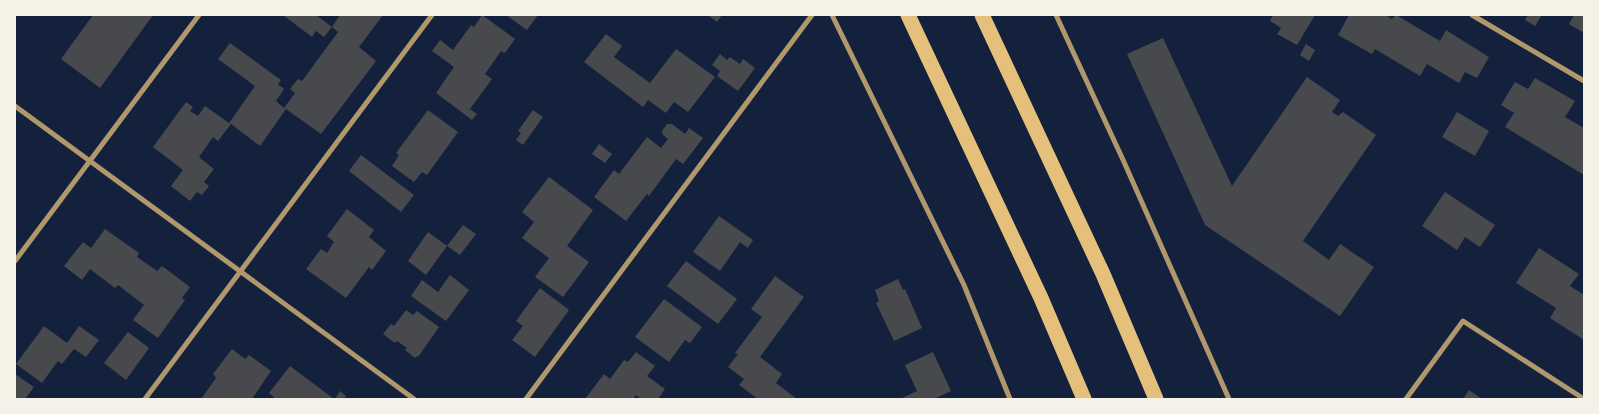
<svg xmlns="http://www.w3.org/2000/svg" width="1599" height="414" font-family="'Times New Roman',serif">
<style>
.building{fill:#48494c}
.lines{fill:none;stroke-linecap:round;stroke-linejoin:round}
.minor{stroke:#b1986c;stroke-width:5}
.motorway{stroke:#e5c07b;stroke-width:15}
</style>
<rect width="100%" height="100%" fill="#14213d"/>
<path class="building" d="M93 15H153L100 88 61 59Z
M283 15H316L332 27 324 37 316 31 312 37Z
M340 15H383L359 47 376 61 321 134 286 109 260 146 231 124 218 141 213 137 199 157 214 169 204 182 209 186 202 195 197 192 190 201 171 186 183 170 153 147 186 102 193 107 190 111 198 116 205 106 229 123 255 86 218 59 230 43 281 80 278 84 284 89 276 101 284 108 295 93 290 89 298 79 302 81 338 32 332 27Z
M482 15 515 39 505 53 501 51 485 74 492 79 470 109 477 114 472 120 436 93 454 67 432 51 440 40 453 50 471 25 474 27Z
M506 15H538L527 30Z
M708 15H722L717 22Z
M1273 15H1315L1297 45 1277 34 1281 28 1270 21Z
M1349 15H1385L1392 19 1396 15 1440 41 1446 30 1489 57 1477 78 1465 72 1459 83 1427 64 1420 76 1375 49 1372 54 1338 35Z
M1528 15H1542L1535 26 1525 20Z
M1574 15H1584V33L1569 24Z
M606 34 622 46 614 57 650 83 676 49 715 77 688 112 674 102 666 113 648 100 643 107 584 62Z
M1163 38 1232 186 1307 77 1340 100 1332 112 1338 116 1343 112 1376 135 1303 241 1329 260 1340 244 1374 267 1340 316 1205 225 1127 54Z
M1306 44 1315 50 1309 61 1300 55Z
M720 54 727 60 730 57 740 64 743 59 755 68 738 91 717 76 720 71 712 65Z
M1535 78 1575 101 1565 117 1584 128V175L1505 127 1514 113 1501 105 1515 82 1528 89Z
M428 110 458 132 427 175 422 172 414 182 392 166 399 155 396 153Z
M533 110 543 117 523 145 516 140 521 133 518 131Z
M1457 112 1489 131 1475 156 1442 137Z
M667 124H672L685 134 689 128 703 138 683 164 676 159 649 196 647 194 626 221 594 197 614 170 619 174 647 137 661 148 668 139 663 135 662 131Z
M599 144 612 154 605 163 592 154Z
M361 155 414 195 401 212 349 171Z
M549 177 593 210 567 246 589 262 563 297 535 277 549 258 522 238 534 222 522 212Z
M1445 192 1495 225 1480 247 1465 237 1457 250 1422 226Z
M347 209 374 230 369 237 386 251 372 270 369 267 346 298 306 269 321 249 327 253 334 242 327 236Z
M719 216 753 240 748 248 740 242 720 271 693 252Z
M463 225 476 234 460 255 447 246Z
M105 229 139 253 137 257 157 271 162 266 190 287 182 298 185 300 158 338 133 320 144 305 118 285 115 288 90 269 82 280 64 266 83 242 91 248Z
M428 232 447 246 426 275 408 261Z
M1539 248 1579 274 1570 286 1584 295V340L1550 318 1556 308 1516 283Z
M686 261 737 299 718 324 667 286Z
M450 275 469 290 446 321 411 296 422 280 438 292Z
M775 276 804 297 760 357 782 374 776 383 797 399H758L739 385 744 379 728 367 738 354 735 353 762 317 751 309Z
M898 279 903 290 905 289 922 328 894 341 876 303 879 301 875 290Z
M540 288 569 310 535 357 512 340 523 326 516 321Z
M664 299 702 327 690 343 685 340 669 362 635 337Z
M406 310 413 315 417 311 439 327 418 357 417 356 415 358 405 350 407 348 397 341 395 343 383 334 391 324 394 326Z
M44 326 67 343 79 326 99 340 86 357 74 349 62 364 58 361 42 383 16 364Z
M128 332 149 348 126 380 104 363Z
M232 349 245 359 249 355 271 371 252 399H201L216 378 213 374Z
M636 352 655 366 647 376 665 389 658 399H641L636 395 633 399H585L604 374 610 379 624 360 628 362Z
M933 352 951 391 934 399H900L917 391 905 365Z
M290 366 334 399H276L269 393Z
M15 374 34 387 25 399H15Z
M1469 390 1482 399H1463Z
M340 391 346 396 344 399H335Z"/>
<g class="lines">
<path class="minor" d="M832 15 964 285 1010 399
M1056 15 1124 162 1229 399
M1472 15 1584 81
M15 106 414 399
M15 261 199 15
M145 399 432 15
M526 399 812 15
M1406 399 1463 321 1584 399"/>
<path class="motorway" d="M908 15 1041 298 1084 399
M982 15 1103 274 1156 399"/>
</g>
<rect width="1599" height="414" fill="none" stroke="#f6f1e7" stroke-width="32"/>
</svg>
